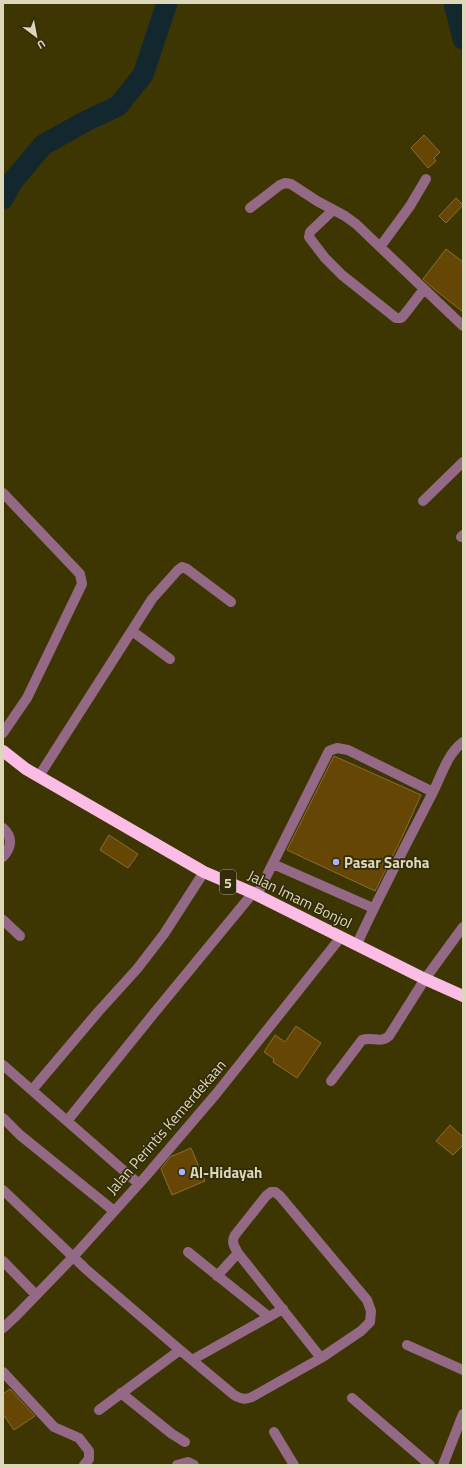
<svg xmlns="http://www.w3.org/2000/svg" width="466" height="1468" font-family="'Titillium Web',sans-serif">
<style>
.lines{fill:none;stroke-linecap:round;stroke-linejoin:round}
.river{stroke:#13282e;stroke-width:21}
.building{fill:#654605;stroke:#8c6c34}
.minor{stroke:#936985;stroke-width:10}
.highway{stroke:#fbbce6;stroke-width:12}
.poi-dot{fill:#a9b0fc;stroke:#322c0a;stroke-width:1.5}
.labels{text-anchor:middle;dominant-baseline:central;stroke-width:3.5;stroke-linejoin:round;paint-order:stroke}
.shield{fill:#322c0a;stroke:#a9a484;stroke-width:1}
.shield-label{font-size:14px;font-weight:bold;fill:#dcd7b8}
.poi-label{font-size:15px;font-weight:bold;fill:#dcd7b8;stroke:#322c0a;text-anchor:start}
.street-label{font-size:15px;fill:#dcd7b8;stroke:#322c0a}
</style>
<rect width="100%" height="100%" fill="#3e3602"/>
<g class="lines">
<path class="river" d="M454 3 463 39
M3 199 12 182 43 145 86 121 118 106 143 75 167 3"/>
</g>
<path class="building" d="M424 135 440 152 434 158 436 161 428 168 411 148Z
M456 198 463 205 446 223 439 216Z
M446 249 463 262V312L434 289 423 279Z
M334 756 421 795 403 835 375 891 287 850Z
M109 835 138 854 128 868 100 850Z
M296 1026 321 1043 297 1078 273 1062 274 1059 264 1052 275 1035 285 1042Z
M450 1125 463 1137V1145L453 1155 436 1141Z
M191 1148 205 1181 172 1195 161 1169 170 1157Z
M10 1389 35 1416 14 1430 3 1414V1394Z"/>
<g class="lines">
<path class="minor" d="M250 208 280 185 285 183 291 184 317 201 345 216 356 224 463 326
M333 210 313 229 310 232 309 237 325 258 342 275 396 318H401L404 315 424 289
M380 247 410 206 426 179
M3 493 80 574 82 584 27 698 3 733
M423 501 463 462
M461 537 463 535
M132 631 170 659
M39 776 152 599 178 570 182 567 187 569 231 602
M3 828C13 837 12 847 3 857
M273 864 373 908
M257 895 329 751 337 748 348 750 433 792
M3 920 20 936
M357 944C380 894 406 845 431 796 441 778 446 755 463 742
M3 1065 139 1184
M331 1081 362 1040C372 1036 380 1044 389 1036L425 979 463 927
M32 1090 98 1012 137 969 164 934 204 872
M3 1118 20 1135 114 1211
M67 1121 155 1012 253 893
M3 1190 88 1271 180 1350 234 1395C241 1399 245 1400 252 1397L321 1358 361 1331 370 1322 371 1311 367 1300 280 1196 275 1192H271L266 1196 235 1235C231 1242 234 1246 238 1253L321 1358
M188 1252 269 1317
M3 1261 36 1295
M217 1276 238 1253
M3 1328 17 1315 74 1256 146 1176 216 1094 341 937
M407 1345 463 1370
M192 1360 283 1309
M3 1372 54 1427 79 1438 89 1451V1459L84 1465
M121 1393 172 1434 185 1442
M352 1398 430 1465
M99 1410 180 1350
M274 1432 294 1465
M177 1465 188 1462 194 1465
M443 1465 463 1414"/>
<path class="highway" d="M3 751 26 769 204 872 253 893 425 979 463 996"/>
</g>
<g class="poi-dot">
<circle cx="336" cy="862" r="4"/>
<circle cx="182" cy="1172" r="4"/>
</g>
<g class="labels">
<rect class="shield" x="220" y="870" width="16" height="24" rx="3"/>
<g class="shield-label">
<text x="228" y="882">5</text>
</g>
<g class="poi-label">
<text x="344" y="862">Pasar Saroha</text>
<text x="190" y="1172">Al-Hidayah</text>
</g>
<g class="street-label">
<text transform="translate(300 899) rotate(26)">Jalan Imam Bonjol</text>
<text transform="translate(166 1127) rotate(-49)">Jalan Perintis Kemerdekaan</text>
</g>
</g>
<rect width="466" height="1468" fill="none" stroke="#dcd7b8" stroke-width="8"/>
<g transform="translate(36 36) rotate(148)" stroke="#322c0a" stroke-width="3" paint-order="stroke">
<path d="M0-3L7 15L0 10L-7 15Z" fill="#dcd7b8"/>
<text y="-6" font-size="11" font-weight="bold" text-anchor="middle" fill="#dcd7b8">U</text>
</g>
</svg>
